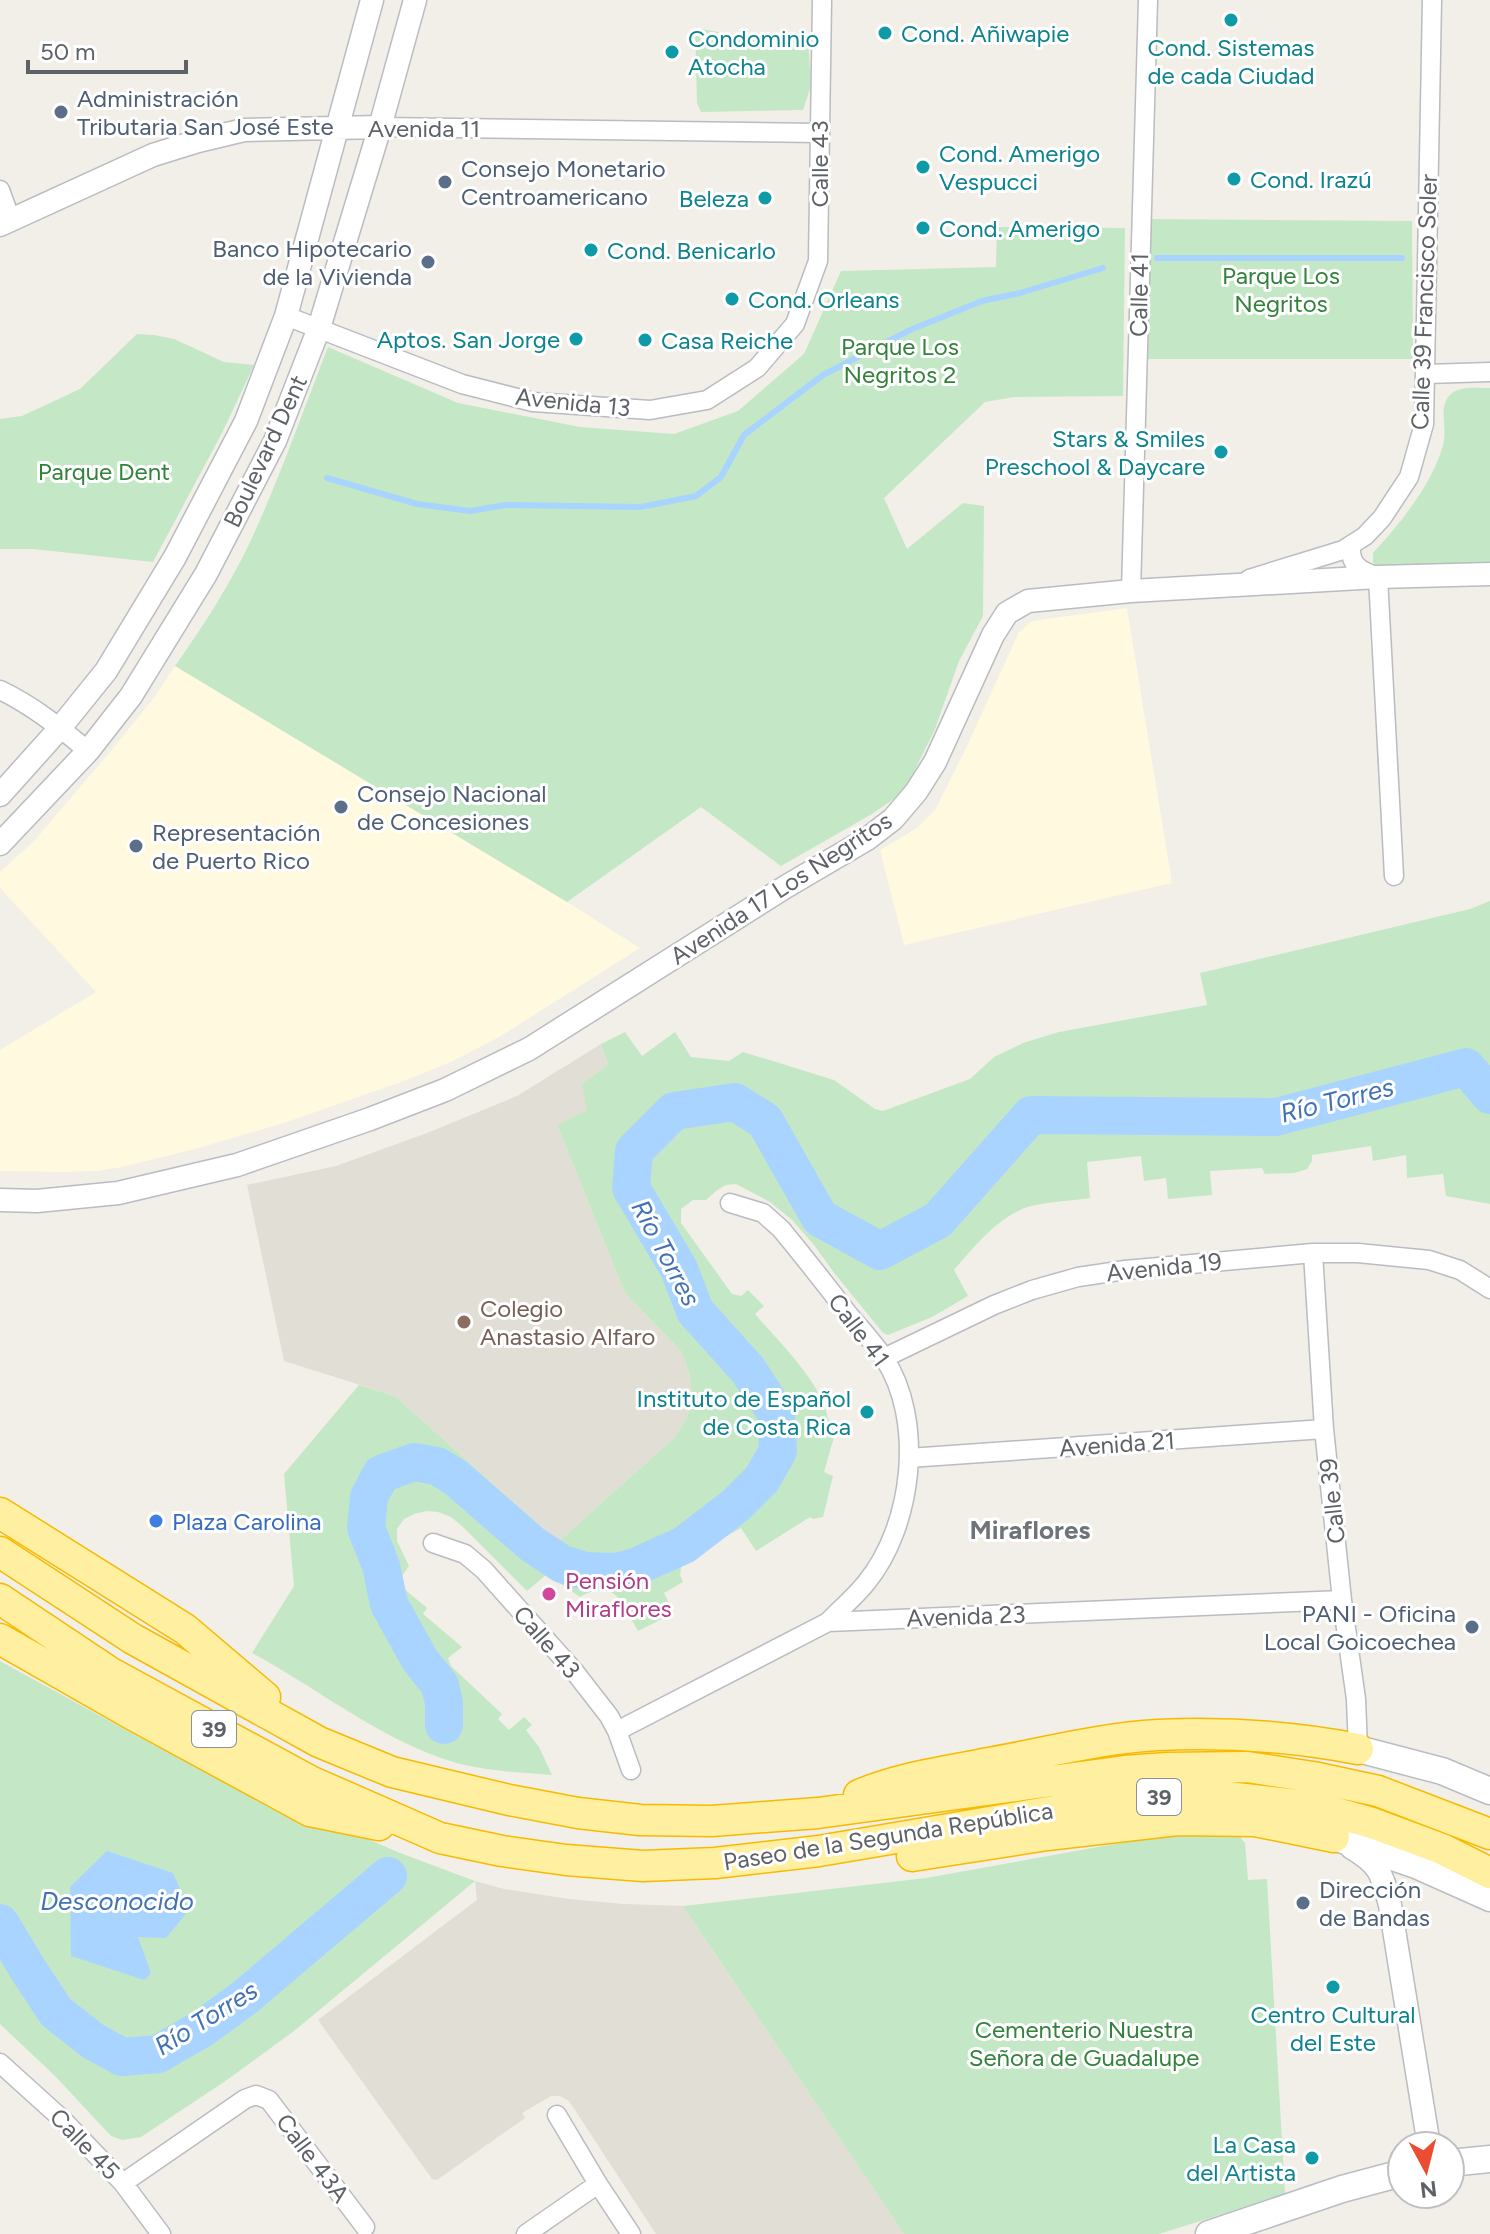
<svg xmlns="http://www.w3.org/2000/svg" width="1490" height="2234" font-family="Figtree,sans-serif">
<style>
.commercial{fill:#fef9df}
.education{fill:#e1ded5}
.green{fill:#c4e8c6}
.water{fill:#a9d4ff}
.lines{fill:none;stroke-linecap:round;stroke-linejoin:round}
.stream{stroke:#a9d4ff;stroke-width:6}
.river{stroke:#a9d4ff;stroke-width:38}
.minor-casing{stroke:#b9bcc0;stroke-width:21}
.tertiary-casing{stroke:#b9bcc0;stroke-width:25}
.secondary-casing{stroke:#babdc2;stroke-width:29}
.trunk-casing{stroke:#f8ba00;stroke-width:33}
.minor{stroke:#fff;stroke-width:18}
.tertiary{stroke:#fff;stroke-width:22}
.secondary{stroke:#fff;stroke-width:26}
.trunk{stroke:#fef0a0;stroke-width:30}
.culture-dot{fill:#0f9aa8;stroke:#fff;stroke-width:3}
.service-dot{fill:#5c6f8a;stroke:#fff;stroke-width:3}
.education-dot{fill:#8d6e63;stroke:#fff;stroke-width:3}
.shop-dot{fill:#3f7fe0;stroke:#fff;stroke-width:3}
.hotel-dot{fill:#d1479c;stroke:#fff;stroke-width:3}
.labels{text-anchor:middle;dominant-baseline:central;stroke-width:6;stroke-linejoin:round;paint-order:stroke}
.shield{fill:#fff;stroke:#8e9195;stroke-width:2}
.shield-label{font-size:22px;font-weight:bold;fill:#5e6267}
.culture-label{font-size:24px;fill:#0d838f;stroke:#fff;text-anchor:start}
.service-label{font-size:24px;fill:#4e5e75;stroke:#fff;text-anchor:start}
.street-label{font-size:24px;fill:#5e6267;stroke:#fff}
.park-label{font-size:24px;fill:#33823c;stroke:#fff}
.education-label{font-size:24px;fill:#785e54;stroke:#fff;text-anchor:start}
.shop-label{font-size:24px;fill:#366cbe;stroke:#fff;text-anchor:start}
.hotel-label{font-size:24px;fill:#b23c85;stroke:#fff;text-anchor:start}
.water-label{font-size:26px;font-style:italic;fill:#4272b4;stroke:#fff}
.neighbourhood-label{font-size:26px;font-weight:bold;fill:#6f7479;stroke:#fff}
</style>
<rect width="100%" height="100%" fill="#f1efe7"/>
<path class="commercial" d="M1127 608 1172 883 904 945 880 850 917 828 935 810 966 748 1019 632 1032 621Z
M175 666 567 902 640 948 501 1036 453 1061 404 1081 284 1123 195 1149 122 1167 97 1171 63 1172 0 1171V1050L96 992 0 888V872L34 841 114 747 153 699Z"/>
<path class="education" d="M601 1044 608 1065 587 1110 557 1125 625 1293 681 1351 689 1372 692 1394 687 1418 674 1438 558 1542 395 1396 284 1361 247 1185 336 1166 427 1133 517 1096Z
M475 1881 504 1889 569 1899 624 1904 683 1906 904 2234H656L569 2101 560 2096H551L522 2113 525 2118 437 2180 432 2179 318 2020 477 1900Z"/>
<path class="green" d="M695 28 724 33 781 38 801 31 808 38 811 86 803 110 701 112 697 103Z
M1149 219 1412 221 1413 359H1148Z
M997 227 1125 228 1123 396 1014 397 985 402 884 498 907 549 963 503 984 506 983 616 959 661 935 729 909 782 895 798 872 814 781 866 701 807 567 902 175 666C203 626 230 585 251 540 280 477 303 411 328 347L458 403 580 427 674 434 738 411 804 354 841 271 996 267Z
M137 334 154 335 174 339 224 362 254 365 222 433 153 562 33 549H0V419L22 416 80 389Z
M1490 388V565L1377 567 1373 562V553C1400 524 1433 483 1443 445 1448 429 1438 410 1449 396 1457 385 1478 388 1490 388Z
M1490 901V1204L1446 1196 1443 1174 1407 1178 1406 1155 1373 1161 1371 1146 1312 1155V1161L1307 1169 1294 1173 1265 1174 1262 1168 1210 1171 1212 1195 1168 1199 1166 1178 1144 1181 1141 1156 1087 1162 1090 1198C1072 1201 1036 1202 1020 1210 994 1222 973 1248 954 1270L968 1296 932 1317 888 1335 883 1333 835 1274 814 1245 792 1220 770 1202 736 1184 726 1185 716 1191 706 1200H693L681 1209V1223L732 1294 741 1296 748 1290 764 1306 755 1314C779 1342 823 1384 828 1419L831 1420 834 1437 824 1472 833 1476 823 1517 813 1519 810 1517 756 1551 741 1528 682 1561 680 1575 683 1582 664 1593 674 1613 638 1631C622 1604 616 1577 580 1597L547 1574 527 1591 463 1527 451 1517 438 1512 426 1511 414 1514 404 1519 397 1529V1541L409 1566 397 1583 427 1608 423 1614 462 1647 448 1658 451 1666 502 1714 498 1719 509 1730 524 1717 532 1725 526 1730 539 1747 552 1775C516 1772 476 1771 441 1758 373 1734 315 1687 252 1653L294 1586 284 1474 359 1385 395 1396 558 1542 674 1438 687 1418 692 1394 689 1372 681 1351 625 1293 557 1125 587 1110 582 1084 608 1065 601 1044 625 1032 642 1056 675 1032 691 1057 729 1061 743 1052 834 1080 875 1109 883 1111 970 1079 994 1057 1023 1043 1059 1032 1207 1005 1200 973 1470 909Z
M0 1661 159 1748 400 1853 475 1881 294 2031 224 2082 141 2137 122 2140 111 2136 55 2076 0 2024Z
M1235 1831 1245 1843 1248 1880 1267 1879 1285 2194 1159 2234H904L683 1906 926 1878 1137 1840Z"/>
<path class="water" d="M107 1851 173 1873 189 1910 166 1938 138 1937 151 1973 144 1980 71 1956 70 1887Z"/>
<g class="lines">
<path class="stream" d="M1157 258H1402
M327 478 417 504 470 511 506 505 641 507 696 496 721 477 744 435 823 375 910 330 982 301 1020 293 1103 268"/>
<path class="river" d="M444 1725V1703L440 1685 420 1660 389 1604 381 1566 366 1528 369 1497 381 1474 414 1462 437 1466 455 1477 532 1544 562 1564 585 1571 616 1572 635 1567 684 1545 736 1505 762 1479 778 1451 776 1413 748 1370 695 1311 679 1269 631 1188 634 1151 674 1111 735 1102 765 1121 820 1218 880 1251 938 1220 1031 1115 1276 1117 1466 1067 1490 1095
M0 1923 29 1971 56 2012 93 2041 122 2057 158 2054 203 2028 244 1998 388 1876"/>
<g class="minor-casing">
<path id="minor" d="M380 127 819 133
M0 190 11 220
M286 316 462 384 533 402 650 410 707 400 757 368 795 324 818 261 822 0
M1427 374 1490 372
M1351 545C1349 566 1361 571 1378 577L1394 876
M1249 579 1343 550 1365 536 1382 518 1409 477 1424 424 1432 0
M1131 591 1148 0
M0 690C32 705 61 728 88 751
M730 1203 763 1213 781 1229C804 1257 827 1286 849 1315 861 1329 874 1343 884 1358 925 1420 913 1526 866 1583 855 1597 840 1609 828 1622
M1313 1253 1324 1429 1342 1600 1356 1699 1358 1749
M884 1358 994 1305 1032 1290 1078 1277 1125 1270 1313 1253H1358L1429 1260 1460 1270 1490 1289
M909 1458 1324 1429
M433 1543 465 1554 484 1570 574 1671 609 1716 617 1731 631 1770
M617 1731 828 1622 1342 1600
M0 2063 63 2120 123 2183 161 2234
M557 2115 598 2184 631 2234
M123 2183 245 2099 256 2095 269 2100 365 2227
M526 2234 598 2184"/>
</g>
<g class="tertiary-casing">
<path id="tertiary" d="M0 225 153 155 198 141 244 130 380 127
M0 795 60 728 106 671 175 557 246 421 286 316 372 0
M0 844 88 751 131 696 206 574 275 441 319 328 380 127 415 0
M0 1200 37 1201 118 1193 237 1165 370 1119 445 1090 529 1049 787 886 867 839 893 819 916 792 935 762 993 635 1007 613 1028 601 1131 591 1378 577 1490 574
M1352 1848C1381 1865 1382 1875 1390 1905L1429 2146"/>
</g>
<g class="secondary-casing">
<path id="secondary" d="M1358 1749 1442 1771 1490 1791
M1334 1837 1416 1865 1490 1898
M1450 2163 1490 2159
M1209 2234 1342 2189 1402 2173"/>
</g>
<g class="trunk-casing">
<path id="trunk" d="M0 1513 185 1629 265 1697
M0 1552 133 1639 319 1742 392 1772 509 1800 578 1813 640 1820 712 1821 818 1813 1125 1771 1167 1768 1247 1767 1313 1777 1378 1791 1490 1834
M0 1599 111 1673 310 1781 440 1838 502 1851 566 1860 643 1866 715 1863 819 1851 1090 1805 1151 1797 1218 1796 1315 1807 1372 1823 1442 1849 1490 1873
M0 1639 135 1716 310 1811 379 1825
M859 1795C901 1777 945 1772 989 1763 1045 1753 1101 1738 1158 1735 1225 1732 1291 1736 1358 1749
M912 1856 1047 1835 1177 1820 1255 1821 1334 1837"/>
</g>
<use href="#minor" class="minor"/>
<use href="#tertiary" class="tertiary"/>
<use href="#secondary" class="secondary"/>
<use href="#trunk" class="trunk"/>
</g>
<g class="culture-dot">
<circle cx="1231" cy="20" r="8"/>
<circle cx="885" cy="33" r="8"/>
<circle cx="672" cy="52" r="8"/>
<circle cx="923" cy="167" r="8"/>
<circle cx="1234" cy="179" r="8"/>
<circle cx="765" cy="198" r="8"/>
<circle cx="923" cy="228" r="8"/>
<circle cx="591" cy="250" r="8"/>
<circle cx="732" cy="299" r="8"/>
<circle cx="576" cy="339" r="8"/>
<circle cx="645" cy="340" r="8"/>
<circle cx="1221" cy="452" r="8"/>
<circle cx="867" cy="1412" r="8"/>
<circle cx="1333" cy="1987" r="8"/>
<circle cx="1312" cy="2158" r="8"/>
</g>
<g class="service-dot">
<circle cx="61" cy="112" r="8"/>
<circle cx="445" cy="182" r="8"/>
<circle cx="428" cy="262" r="8"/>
<circle cx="341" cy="807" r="8"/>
<circle cx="136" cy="846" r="8"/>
<circle cx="1472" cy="1627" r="8"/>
<circle cx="1303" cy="1903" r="8"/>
</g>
<circle class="education-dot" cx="464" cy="1322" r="8"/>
<circle class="shop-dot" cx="156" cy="1521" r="8"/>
<circle class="hotel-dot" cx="549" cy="1594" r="8"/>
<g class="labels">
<g class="shield">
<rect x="192" y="1711" width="44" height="36" rx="6"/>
<rect x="1137" y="1779" width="44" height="36" rx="6"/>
</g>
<g class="shield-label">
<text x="214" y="1729">39</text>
<text x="1159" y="1797">39</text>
</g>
<g class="culture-label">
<text x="901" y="33">Cond. Añiwapie</text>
<text x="688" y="38">Condominio<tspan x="688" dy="28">Atocha</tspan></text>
<text x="1231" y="47" text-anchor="middle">Cond. Sistemas<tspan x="1231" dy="28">de cada Ciudad</tspan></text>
<text x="939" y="153">Cond. Amerigo<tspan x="939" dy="28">Vespucci</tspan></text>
<text x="1250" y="179">Cond. Irazú</text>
<text x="749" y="198" text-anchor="end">Beleza</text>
<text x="939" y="228">Cond. Amerigo</text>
<text x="607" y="250">Cond. Benicarlo</text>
<text x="748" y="299">Cond. Orleans</text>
<text x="560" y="339" text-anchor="end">Aptos. San Jorge</text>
<text x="661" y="340">Casa Reiche</text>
<text x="1205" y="438" text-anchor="end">Stars &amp; Smiles<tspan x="1205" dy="28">Preschool &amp; Daycare</tspan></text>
<text x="851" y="1398" text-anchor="end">Instituto de Español<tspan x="851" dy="28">de Costa Rica</tspan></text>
<text x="1333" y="2014" text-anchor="middle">Centro Cultural<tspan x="1333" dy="28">del Este</tspan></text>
<text x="1296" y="2144" text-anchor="end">La Casa<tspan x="1296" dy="28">del Artista</tspan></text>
</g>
<g class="service-label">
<text x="77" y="98">Administración<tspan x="77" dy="28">Tributaria San José Este</tspan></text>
<text x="461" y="168">Consejo Monetario<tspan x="461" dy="28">Centroamericano</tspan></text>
<text x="412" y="248" text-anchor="end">Banco Hipotecario<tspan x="412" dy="28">de la Vivienda</tspan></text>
<text x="357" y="793">Consejo Nacional<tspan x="357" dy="28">de Concesiones</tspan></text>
<text x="152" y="832">Representación<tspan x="152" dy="28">de Puerto Rico</tspan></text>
<text x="1456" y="1613" text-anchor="end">PANI - Oficina<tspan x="1456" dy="28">Local Goicoechea</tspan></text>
<text x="1319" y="1889">Dirección<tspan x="1319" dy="28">de Bandas</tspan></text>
</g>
<g class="street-label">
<text x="424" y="128">Avenida 11</text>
<text transform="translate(819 164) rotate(-90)">Calle 43</text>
<text transform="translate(1139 295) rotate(-89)">Calle 41</text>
<text transform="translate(1424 302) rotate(-88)">Calle 39 Francisco Soler</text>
<text transform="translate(573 402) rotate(6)">Avenida 13</text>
<text transform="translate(265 451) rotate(-65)">Boulevard Dent</text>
<text transform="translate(781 888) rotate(-33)">Avenida 17 Los Negritos</text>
<text transform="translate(1164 1267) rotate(-6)">Avenida 19</text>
<text transform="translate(859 1330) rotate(53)">Calle 41</text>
<text transform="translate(1117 1444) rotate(-4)">Avenida 21</text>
<text transform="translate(1332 1501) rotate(-96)">Calle 39</text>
<text transform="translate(966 1616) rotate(-2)">Avenida 23</text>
<text transform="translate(547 1642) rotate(49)">Calle 43</text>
<text transform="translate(888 1836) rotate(-9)">Paseo de la Segunda República</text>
<text transform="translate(85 2144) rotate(46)">Calle 45</text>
<text transform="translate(313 2158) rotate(53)">Calle 43A</text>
</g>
<g class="park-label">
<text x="1281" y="275">Parque Los<tspan x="1281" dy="28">Negritos</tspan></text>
<text x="900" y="346">Parque Los<tspan x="900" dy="28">Negritos 2</tspan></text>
<text x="104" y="471">Parque Dent</text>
<text x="1084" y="2029">Cementerio Nuestra<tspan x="1084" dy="28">Señora de Guadalupe</tspan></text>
</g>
<g class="education-label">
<text x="480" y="1308">Colegio<tspan x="480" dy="28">Anastasio Alfaro</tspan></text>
</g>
<g class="shop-label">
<text x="172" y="1521">Plaza Carolina</text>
</g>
<g class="hotel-label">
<text x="565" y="1580">Pensión<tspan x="565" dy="28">Miraflores</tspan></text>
</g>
<g class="water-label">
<text transform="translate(1337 1100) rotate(-14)">Río Torres</text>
<text transform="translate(666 1253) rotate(62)">Río Torres</text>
<text x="117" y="1901">Desconocido</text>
<text transform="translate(206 2018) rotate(-32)">Río Torres</text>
</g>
<g class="neighbourhood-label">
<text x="1030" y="1530">Miraflores</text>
</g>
</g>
<g transform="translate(1426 2170) rotate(173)"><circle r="38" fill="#ffffff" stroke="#bfc0c2" stroke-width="2"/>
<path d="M0-6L14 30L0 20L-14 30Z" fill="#eb4d33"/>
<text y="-12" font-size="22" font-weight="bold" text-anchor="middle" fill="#5e6267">N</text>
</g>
<path d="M28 60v12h158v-12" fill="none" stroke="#5e6267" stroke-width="4"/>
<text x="40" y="60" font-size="24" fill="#5e6267" stroke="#ffffff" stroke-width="6" paint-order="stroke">50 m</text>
</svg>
